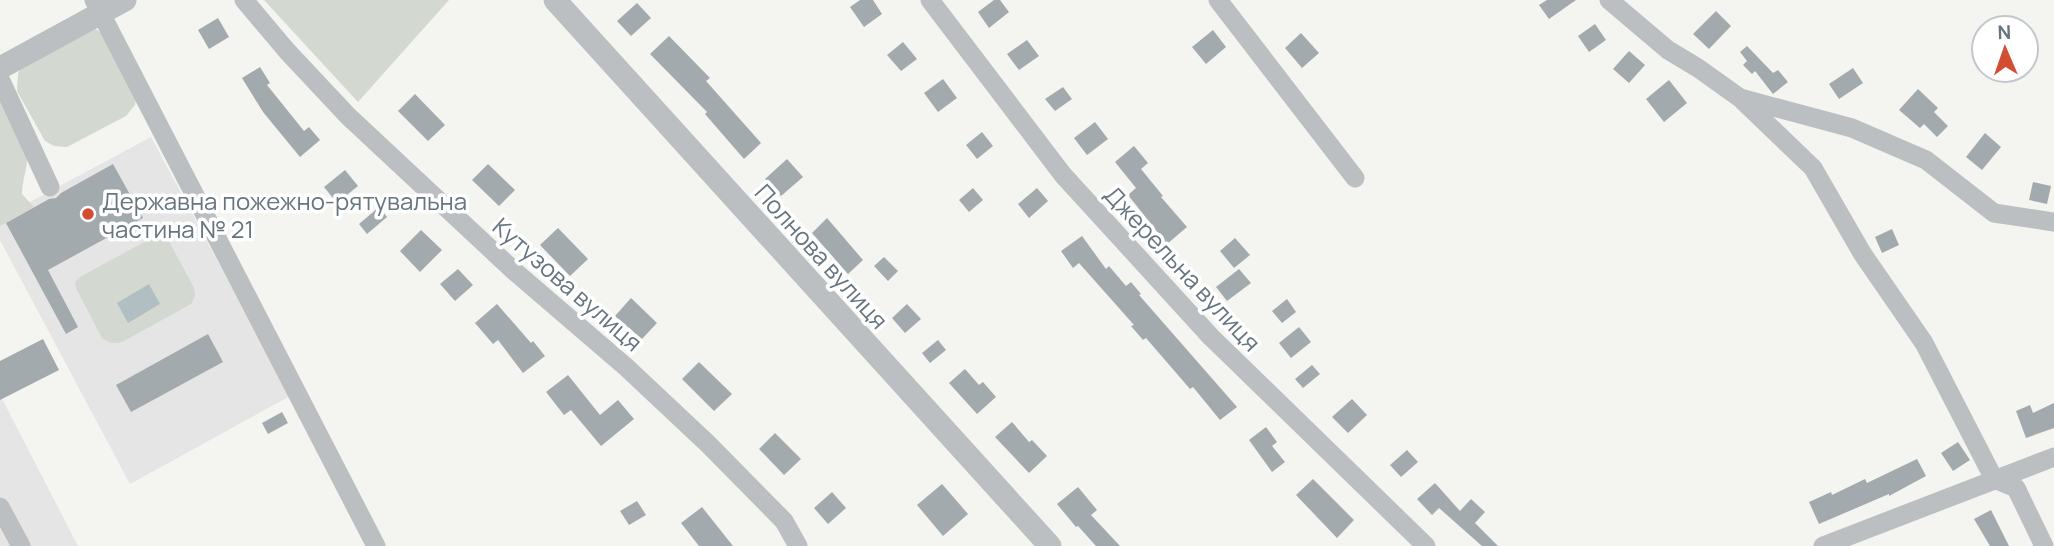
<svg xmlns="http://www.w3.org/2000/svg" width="2054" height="546" font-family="Manrope,sans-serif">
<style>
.built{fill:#e4e5e4}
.green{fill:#d3d8d0}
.water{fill:#b2bfc2}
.building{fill:#a2aaae}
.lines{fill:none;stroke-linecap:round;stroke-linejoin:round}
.minor{stroke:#bbbfc2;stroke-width:19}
.tertiary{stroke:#bbbfc2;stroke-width:23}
.poi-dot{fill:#d24d32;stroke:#fff;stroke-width:2.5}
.labels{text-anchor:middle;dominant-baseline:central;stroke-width:7;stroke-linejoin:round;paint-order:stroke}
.poi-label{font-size:24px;fill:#66757e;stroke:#fff;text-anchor:start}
.street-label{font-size:24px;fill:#66757e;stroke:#fff}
</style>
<rect width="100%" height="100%" fill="#f4f4f0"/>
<path class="built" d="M151 137 290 396 130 484 0 240V218Z
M0 395 78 546H0Z"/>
<path class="green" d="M264 0H449L358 102Z
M96 29 104 35 136 98 135 105 126 116 67 147 54 146 45 141 17 91 18 74 20 69 89 30Z
M0 101C11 120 28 139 27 161 26 172 22 183 22 194L34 207 0 226Z
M155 236 162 237 169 241 194 288 195 296 191 304 122 342C113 344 109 343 102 338L76 288 75 282 80 277Z"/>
<path class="water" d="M149 284 160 304 128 323 117 303Z"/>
<path class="building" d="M860 0H873L882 14 864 27 850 7Z
M994 0H1000L1009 12 989 28 978 12Z
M1547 0H1576L1549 19 1539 5Z
M637 3 651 18 631 36 617 21Z
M1716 11 1731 26 1709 49 1693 34Z
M218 18 229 37 209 49 198 30Z
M1595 24 1606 40 1589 52 1578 36Z
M1213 30 1226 47 1206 64 1192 47Z
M1301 33 1319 53 1302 68 1285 48Z
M669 36 710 78 706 81 761 143 744 159 705 114 707 112 650 54Z
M1027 40 1039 56 1019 70 1007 54Z
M903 42 917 59 901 71 887 55Z
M1747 46 1773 73 1778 70 1788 82 1773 94 1755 71 1752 74 1743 65 1747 61 1740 52Z
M1629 51 1645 65 1629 83 1613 69Z
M260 67 270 83 267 85 304 131 309 127 320 140 300 157 263 112 242 78Z
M1853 68 1863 83 1839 99 1829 84Z
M943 79 957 98 938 112 924 93Z
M1669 80 1687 103 1664 122 1646 99Z
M1063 87 1072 99 1055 111 1045 99Z
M1918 89 1938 108 1934 112 1948 126 1937 137 1924 124 1920 128 1899 110Z
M415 94 445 125 428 141 398 111Z
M1095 122 1108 139 1087 155 1074 138Z
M982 132 993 146 977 159 966 145Z
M1985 133 2001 147 1982 170 1966 157Z
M1134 146 1148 163 1141 169 1163 196 1161 197 1187 227 1167 244 1128 195 1136 188 1115 162Z
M787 159 803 177 781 196 765 179Z
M113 164 143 218 48 270 78 327 66 334 6 223 49 199 56 198 61 193Z
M488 164 515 190 499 206 472 180Z
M345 170 358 186 337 203 324 187Z
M2033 182 2051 186 2047 204 2029 200Z
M973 188 983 200 969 212 959 200Z
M1037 188 1048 201 1029 218 1018 204Z
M379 207 387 217 367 234 359 224Z
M827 218 863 260 848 274 812 233Z
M558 228 588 259 570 276 540 245Z
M1892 229 1899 245 1882 253 1875 237Z
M421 230 442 250 420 272 400 251Z
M1082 236 1106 269 1109 266 1126 286 1131 282 1141 294 1139 295 1237 407 1220 420 1193 387 1190 389 1146 338 1143 340 1131 326 1134 325 1079 263 1073 268 1061 251Z
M1235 238 1250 255 1234 268 1220 251Z
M884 257 898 271 888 281 874 266Z
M458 269 473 285 455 301 440 284Z
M1239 269 1251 283 1227 301 1216 287Z
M631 298 657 323 642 339 615 316Z
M1287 299 1296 312 1282 323 1272 311Z
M497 304 531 343 533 341 545 356 523 373 498 340 493 344 475 323Z
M907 304 921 319 905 333 892 318Z
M1299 327 1311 342 1291 358 1279 343Z
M208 334 223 362 131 412 116 385Z
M43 339 59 370 0 400V361Z
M938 340 946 350 930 363 922 353Z
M699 362 732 394 714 411 682 379Z
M1312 365 1320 374 1303 388 1295 379Z
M965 369 979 385 983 382 996 397 977 414 949 383Z
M568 375 600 415 618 400 634 419 601 446 571 410 564 415 546 392Z
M1352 399 1367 415 1348 433 1332 417Z
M2054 403V428L2026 438 2016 411 2030 405 2033 413Z
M282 412 288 423 268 434 262 423Z
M1012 422 1029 442 1032 440 1047 456 1029 473 995 437Z
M1266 427 1277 442 1272 446 1285 462 1272 472 1249 440Z
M775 433 801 459 784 475 759 449Z
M1958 442 1970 460 1953 471 1941 453Z
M1407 450 1418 462 1401 477 1390 465Z
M1917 459 1926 476 1889 496V494L1819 524 1809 502 1831 492 1832 495 1865 479 1867 483Z
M1313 479 1354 520 1337 538 1296 495Z
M1435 483 1460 511 1471 499 1485 512 1475 523 1498 546H1482L1439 508 1432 515 1417 499Z
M942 484 968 514 943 536 917 505Z
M1078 487 1097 510 1091 515 1120 546H1096L1078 526 1076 527 1057 504Z
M832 492 846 508 828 524 814 508Z
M637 501 646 515 629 525 620 511Z
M702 507 733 546H699L681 523Z
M1991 510 2009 546H1990L1974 519Z"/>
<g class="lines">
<path class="minor" d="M94 0 376 546
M244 0 287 51 348 116 513 270 626 367 708 444 784 521 798 546
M930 0 1063 175 1211 337 1426 546
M1218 0 1355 178
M1609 0 1668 50 1698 68 1740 98 1852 128 1926 160 1994 213 2054 222
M0 79 50 187
M1743 101 1813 168 1862 253 1924 343 1994 479
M1994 479 2016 488 2044 546
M0 507 21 546
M1823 546 2054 457"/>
<path class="tertiary" d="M555 0 1050 546
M0 68 125 0"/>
</g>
<circle class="poi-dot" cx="88" cy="214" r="7"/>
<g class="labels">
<g class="poi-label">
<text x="102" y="200">Державна пожежно-рятувальна<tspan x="102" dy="28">частина № 21</tspan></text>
</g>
<g class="street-label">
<text transform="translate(822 256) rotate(48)">Полнова вулиця</text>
<text transform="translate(1183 268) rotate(47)">Джерельна вулиця</text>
<text transform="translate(568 284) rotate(41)">Кутузова вулиця</text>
</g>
</g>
<g transform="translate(2005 49) rotate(358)"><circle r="33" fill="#ffffff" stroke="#c2c8cb" stroke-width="2"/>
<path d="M0-5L12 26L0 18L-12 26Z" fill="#d24d32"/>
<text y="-10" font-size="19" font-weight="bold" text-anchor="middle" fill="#66757e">N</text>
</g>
</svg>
